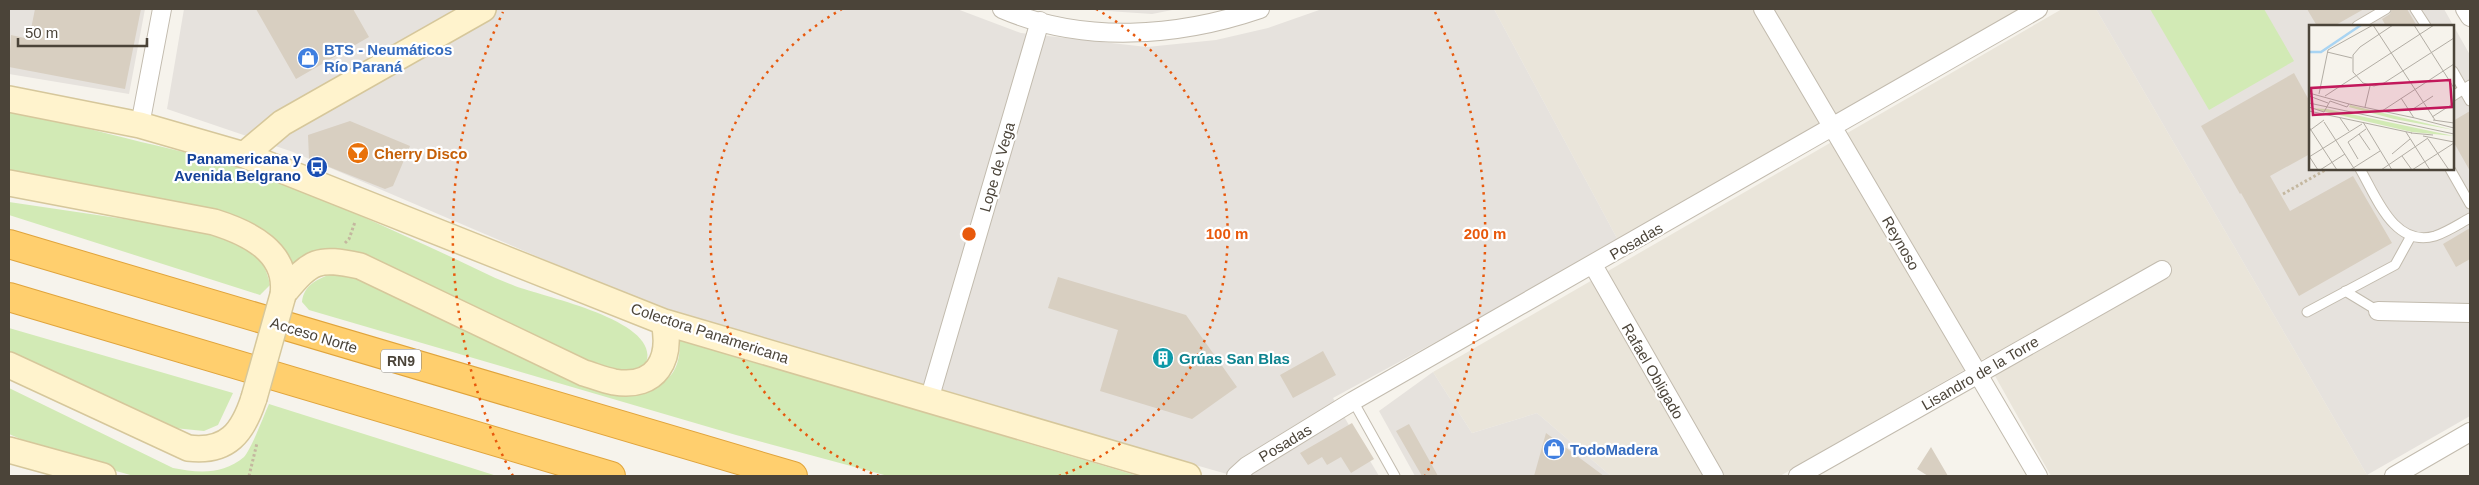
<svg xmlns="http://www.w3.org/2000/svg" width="2479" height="485" font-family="Arial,sans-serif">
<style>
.residential{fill:#eae5da}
.industrial{fill:#e6e2dd;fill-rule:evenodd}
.green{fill:#d2eab5}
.building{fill:#d8cfc1}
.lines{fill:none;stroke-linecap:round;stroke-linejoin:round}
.lane-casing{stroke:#c2bbae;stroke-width:11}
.street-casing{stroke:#c2bbae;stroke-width:20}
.secondary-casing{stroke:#d6c79b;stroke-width:28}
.highway-casing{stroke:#e0a43c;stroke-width:30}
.path{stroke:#c4b79f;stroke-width:3;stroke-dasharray:2.5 2.5;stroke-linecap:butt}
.lane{stroke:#fff;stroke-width:9}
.street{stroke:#fff;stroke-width:18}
.secondary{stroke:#fff3cd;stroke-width:25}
.highway{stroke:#ffcf6e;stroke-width:28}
.secondary-bridge-casing{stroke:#d6c79b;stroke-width:28;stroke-linecap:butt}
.secondary-bridge{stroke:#fff3cd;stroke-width:25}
.ring{fill:none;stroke:#e8590c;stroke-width:2.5;stroke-dasharray:2.5 5}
.labels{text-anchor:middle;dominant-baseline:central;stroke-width:4.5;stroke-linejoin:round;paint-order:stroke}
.shield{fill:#fff;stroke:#817c74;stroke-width:1}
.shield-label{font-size:14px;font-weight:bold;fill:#4b4439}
.shop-label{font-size:15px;font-weight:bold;fill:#366cbe;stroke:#fff;text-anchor:start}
.food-label{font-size:15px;font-weight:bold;fill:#c56008;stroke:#fff;text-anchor:start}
.transit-label{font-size:15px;font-weight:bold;fill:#164399;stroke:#fff;text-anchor:end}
.street-label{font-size:15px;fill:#4b4439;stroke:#fff}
.culture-label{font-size:15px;font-weight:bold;fill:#0d838f;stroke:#fff;text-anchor:start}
.inset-river{fill:none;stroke:#a9d4f2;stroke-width:2.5}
.inset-road{fill:none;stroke:#b2ada4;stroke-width:1}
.view{fill:#c2185b;fill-opacity:0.15;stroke:#c2185b;stroke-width:2.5}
.inset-edge{fill:none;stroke:#4b4439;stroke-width:2.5}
.centre{fill:#e8590c;stroke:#fff;stroke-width:2.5}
.ring-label{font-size:15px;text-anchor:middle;font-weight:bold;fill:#e8590c;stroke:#fff;stroke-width:4.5;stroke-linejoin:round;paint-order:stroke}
</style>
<rect width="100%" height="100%" fill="#f6f3ec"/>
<path class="residential" d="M1494 9H2020L1619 242Z
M2062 9H2096L2367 475 2051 476 1985 358 1780 476H1611L1537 413 1472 433 1433 372Z"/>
<path class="industrial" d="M9 9H145L129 94 9 74Z
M184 9H957L1021 33 1147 47 1216 40 1268 28 1322 9H1494L1619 242 1333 398 1379 476H1234L688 321 293 152 167 109Z
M1078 9H1177L1152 14Z
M2096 9H2444L2470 55V416L2367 475ZM2310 26H2453V169H2310Z
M1433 372 1472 433 1537 413 1611 476H1415L1379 411Z"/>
<path class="green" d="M2150 9H2264L2294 61 2209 110Z
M9 111C53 119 97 131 141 142 184 152 228 162 269 178 330 201 390 229 449 256 471 266 493 278 515 286 543 297 670 322 644 367L620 373 591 364 370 256 335 250 292 267 282 247 262 229 227 213 97 192 9 174Z
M9 202 219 233C246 243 264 254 270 285L260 295 9 215Z
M334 273H348L647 391C673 380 680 368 680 340L1138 476H888L736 435 309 310 302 302C304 284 318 279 334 273Z
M9 328 233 393 218 425 204 431 174 428 9 353Z
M9 388 173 468C198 473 223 475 244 457 251 450 264 415 269 404L497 476H134L55 454 9 434Z"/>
<path class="building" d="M35 9H141L125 89 9 67 11 35 29 39Z
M256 9H353L369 37 296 79Z
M2307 9H2364L2334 26H2317Z
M2392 9H2407L2417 26H2386L2382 19 2390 14Z
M2294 73 2310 102V154L2270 176 2290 211 2353 176 2392 243 2299 296 2241 193 2240 194 2201 126Z
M2470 111V171L2453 141V121Z
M350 121 410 146 393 186 385 189 309 159 308 135Z
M2470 228V259L2456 267 2443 244Z
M1058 277 1186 315 1237 387 1192 419 1100 391 1118 330 1048 308Z
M1323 351 1336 375 1293 398 1280 375Z
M1352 423 1374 459 1351 473 1341 457 1327 465 1322 457 1308 465 1300 453Z
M1409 424 1438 476H1422L1396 431Z
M1546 433 1604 476H1534Z
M1931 447 1948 476H1928L1917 469Z"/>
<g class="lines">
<g class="lane-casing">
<path id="lane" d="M2415 9 2426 26
M2357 26 2386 9
M2453 71 2470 101
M2453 96 2470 85
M2360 169C2376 196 2394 248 2435 236 2447 232 2459 224 2470 218
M2450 169 2470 204
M2345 291 2378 311
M2307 312 2395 265 2411 236
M1353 401 1395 476"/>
</g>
<g class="street-casing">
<path id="street" d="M1002 9C1083 44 1178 37 1260 9
M1763 9 2038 476
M2465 9 2470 17
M140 125 162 9
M1593 265 1714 476
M2378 311 2470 313
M929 400 1040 21
M1236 476 1247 466 1353 401 2038 9
M1798 476 2162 270
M2394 476 2470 432"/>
</g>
<g class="secondary-casing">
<path id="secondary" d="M9 99 140 125 244 155 664 322 1188 476
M244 155 282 123 483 9
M9 183 214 222C249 233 289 252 283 295
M284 293C311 260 318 257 360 266L584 373C594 376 604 380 614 382 657 389 672 359 664 322
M9 365 188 448C228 453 243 432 254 398
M9 450 103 476"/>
</g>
<g class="highway-casing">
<path id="highway" d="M9 244 793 476
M9 297 611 476"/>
</g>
<path class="path" d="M2283 194 2327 169
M345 243 349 239 355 222
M249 476 257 443"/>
<use href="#lane" class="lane"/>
<use href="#street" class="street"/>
<use href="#secondary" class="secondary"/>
<use href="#highway" class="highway"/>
<g class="secondary-bridge-casing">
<path id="secondary-bridge" d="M254 398 283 295"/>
</g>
<use href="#secondary-bridge" class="secondary-bridge"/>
</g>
<g class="ring">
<path d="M879 476A258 258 0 0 1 842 9M1096 9A258 258 0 0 1 1059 476"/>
<path d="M513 476A516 516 0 0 1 503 12M1435 12A516 516 0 0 1 1425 476"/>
</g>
<defs>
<g id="shop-disc" transform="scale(1.125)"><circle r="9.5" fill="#3f7fe0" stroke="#fff"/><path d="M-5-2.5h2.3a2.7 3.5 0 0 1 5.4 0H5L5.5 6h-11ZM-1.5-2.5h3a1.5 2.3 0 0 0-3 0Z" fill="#fff"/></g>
<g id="bar-disc" transform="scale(1.125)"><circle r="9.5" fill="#e8710a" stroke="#fff"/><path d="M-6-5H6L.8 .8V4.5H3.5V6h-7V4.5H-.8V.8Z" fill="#fff"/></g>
<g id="bus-disc" transform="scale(1.125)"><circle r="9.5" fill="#1a4fb4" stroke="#fff"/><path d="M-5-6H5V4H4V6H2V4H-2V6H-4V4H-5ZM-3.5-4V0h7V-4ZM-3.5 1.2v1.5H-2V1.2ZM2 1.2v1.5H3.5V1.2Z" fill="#fff"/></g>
<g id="building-disc" transform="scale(1.125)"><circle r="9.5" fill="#0f9aa8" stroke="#fff"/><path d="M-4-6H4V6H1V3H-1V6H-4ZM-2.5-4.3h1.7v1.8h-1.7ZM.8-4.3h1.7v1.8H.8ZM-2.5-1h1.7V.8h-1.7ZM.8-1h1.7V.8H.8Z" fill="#fff"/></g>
</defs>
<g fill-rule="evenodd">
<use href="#shop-disc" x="308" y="58"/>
<use href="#bar-disc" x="358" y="153"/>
<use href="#bus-disc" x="317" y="167"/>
<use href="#building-disc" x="1163" y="358"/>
<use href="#shop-disc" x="1554" y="449"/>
</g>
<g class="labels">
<rect class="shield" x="381" y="349.5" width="40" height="23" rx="4"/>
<g class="shield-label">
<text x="401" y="361">RN9</text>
</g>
<g class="shop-label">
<text x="324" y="49">BTS - Neumáticos<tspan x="324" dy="17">Río Paraná</tspan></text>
<text x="1570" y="449">TodoMadera</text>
</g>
<g class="food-label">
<text x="374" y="153">Cherry Disco</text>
</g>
<g class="transit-label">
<text x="301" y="158">Panamericana y<tspan x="301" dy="17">Avenida Belgrano</tspan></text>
</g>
<g class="street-label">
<text transform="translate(997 167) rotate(-74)">Lope de Vega</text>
<text transform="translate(1636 241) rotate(-30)">Posadas</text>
<text transform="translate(1901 243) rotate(60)">Reynoso</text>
<text transform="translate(710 333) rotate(18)">Colectora Panamericana</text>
<text transform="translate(314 335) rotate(17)">Acceso Norte</text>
<text transform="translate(1653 371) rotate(60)">Rafael Obligado</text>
<text transform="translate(1980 373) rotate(-30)">Lisandro de la Torre</text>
<text transform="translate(1285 443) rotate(-31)">Posadas</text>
</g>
<g class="culture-label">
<text x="1179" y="358">Grúas San Blas</text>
</g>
</g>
<g transform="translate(2309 25)">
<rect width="145" height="145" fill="#f6f3ec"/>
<path d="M21 77 40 82 41 80 145 105 85 94ZM0 83 18 84 145 111 103 107Z" fill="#d2eab5"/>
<path class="inset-river" d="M0 27H12L52 0"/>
<path class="inset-road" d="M64 0 126 95M84 0 51 22 44 30V47L54 58 65 61 75 58 145 13M105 0 145 63M18 27 43 33M0 68 40 79M10 69 19 25 64 0M0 71 19 78M16 71 125 0M92 73 105 93M0 78 145 109M40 79 106 93M0 82 15 87 21 76 38 82 40 79M56 82 61 61M0 86 103 108M73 86 145 39M101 86 124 71M123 92 145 78M31 93 40 106M106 93 145 103M124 95 145 98M15 97 46 145M54 97 83 145M0 102 28 145M0 106 15 95M97 107 121 145M102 108 124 110M50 109 61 125M114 111 145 117M119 114 140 145M83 129 101 114M0 131 9 145M93 131 103 145M0 132 53 99M49 134 39 117 57 104M11 145 36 129M41 145 71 126M72 145 119 113M103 145 145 118"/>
<path class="view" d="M141 55 143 82 4 90 2 63Z"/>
<rect width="145" height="145" class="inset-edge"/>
</g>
<circle cx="969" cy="234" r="8" class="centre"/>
<g class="ring-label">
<text x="1227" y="239">100 m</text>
<text x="1485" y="239">200 m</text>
</g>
<rect width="2479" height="485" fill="none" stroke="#4b4439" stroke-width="20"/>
<path d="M18 38v8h129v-8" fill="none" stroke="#4b4439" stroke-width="2.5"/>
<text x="25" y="38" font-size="15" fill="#4b4439" stroke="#ffffff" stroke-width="4" paint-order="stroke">50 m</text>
</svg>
